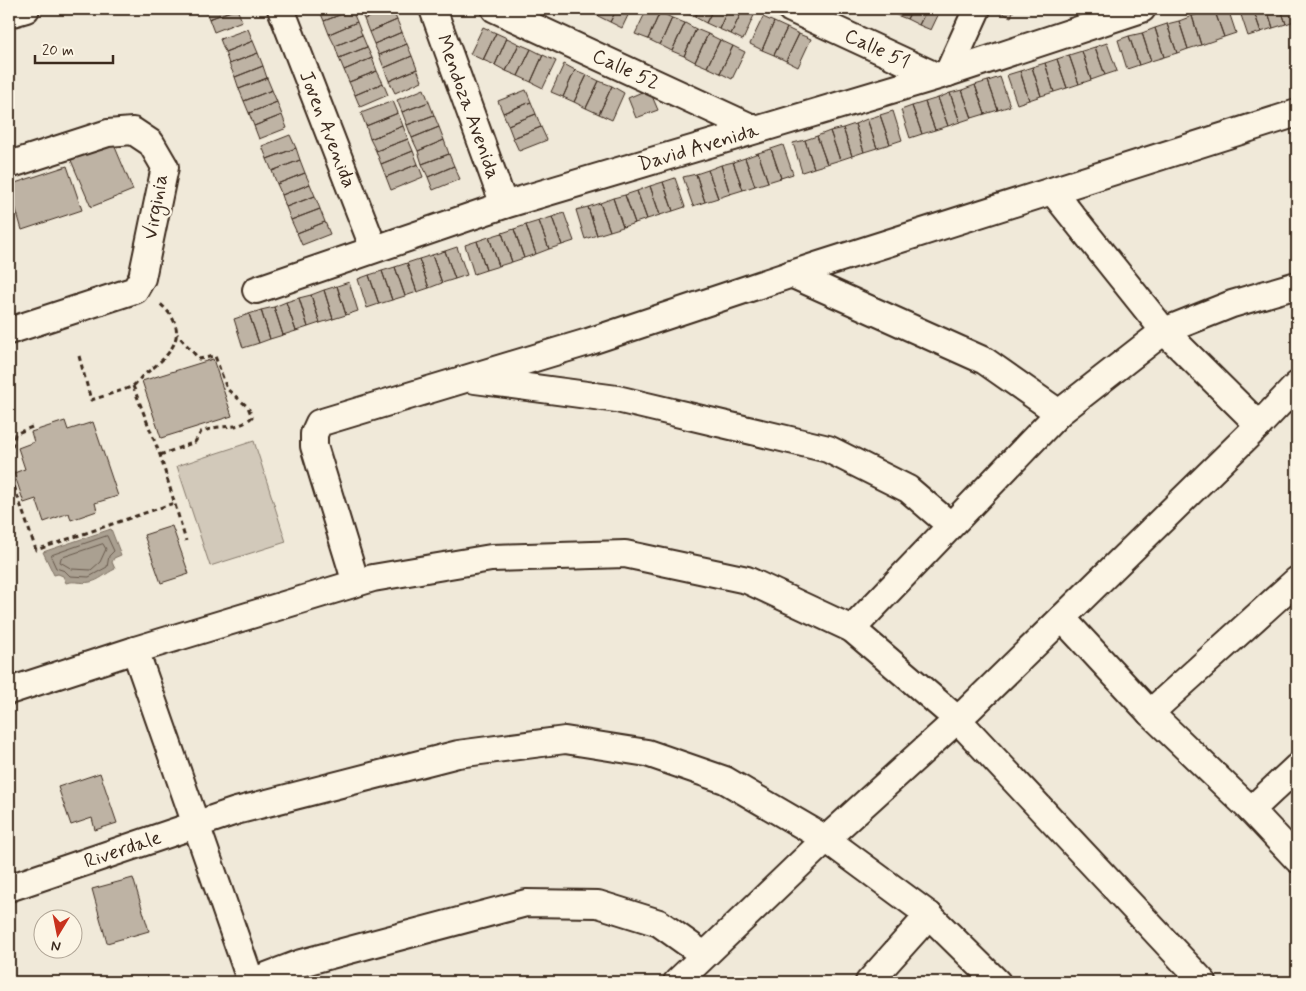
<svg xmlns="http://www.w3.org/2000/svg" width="1306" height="991" font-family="Mynerve,sans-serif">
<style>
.green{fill:#d2c9ba;stroke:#867a6c}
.water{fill:#aaa091;stroke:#7e7163}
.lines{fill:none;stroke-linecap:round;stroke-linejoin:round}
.shore{stroke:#67594c;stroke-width:1}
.building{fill:#beb3a4;stroke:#3b2a1e}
.minor-casing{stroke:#3b2a1e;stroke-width:30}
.path{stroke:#3b2a1e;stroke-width:3;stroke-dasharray:5 4;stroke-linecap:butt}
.minor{stroke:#fcf5e5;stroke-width:26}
.labels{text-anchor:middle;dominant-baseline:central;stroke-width:4.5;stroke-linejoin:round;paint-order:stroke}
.street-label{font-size:20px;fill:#3b2a1e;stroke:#fcf5e5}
</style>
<rect width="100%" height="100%" fill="#f0e9d9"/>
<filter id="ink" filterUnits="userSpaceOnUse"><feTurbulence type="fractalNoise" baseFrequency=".02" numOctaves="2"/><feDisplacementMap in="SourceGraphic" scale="10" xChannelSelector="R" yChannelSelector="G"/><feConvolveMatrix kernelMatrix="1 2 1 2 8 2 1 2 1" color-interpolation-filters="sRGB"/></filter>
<g filter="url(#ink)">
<path class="green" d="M254 441 286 542 210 566 177 466Z"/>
<path class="water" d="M111 529 121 555 114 558 112 562 115 569C106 573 99 581 90 582 81 584 75 580 66 583L63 576 58 574 54 575 43 552Z"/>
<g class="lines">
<path class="shore" d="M107 536 114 551 109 556 107 567 89 577 70 576 65 571 56 568 51 557 52 555Z
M103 544 106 549 100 562 91 570 72 569 60 562 61 558Z"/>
</g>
<path class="building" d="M205 9H235L209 19Z
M237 9 242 21 214 32 209 19Z
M319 9H351L352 10 324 21Z
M359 9H390L364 19Z
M392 9 397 20 369 32 364 19Z
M586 9H601L598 16Z
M601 9H617L610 22 598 16Z
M617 9H631L622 28 610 22Z
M647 9 660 12 648 39 635 34Z
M685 9H699L695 17 683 12Z
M699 9H713L706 23 695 17Z
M713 9H728L719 29 706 23Z
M728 9H743L731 34 719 29Z
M743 9 755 13 743 40 731 34Z
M884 9H896L894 14Z
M896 9H912L907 19 894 14Z
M912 9H927L919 25 907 19Z
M927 9H941L931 30 919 25Z
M993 9H1014L1011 17Z
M1214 9H1228L1236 33 1224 37Z
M1214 9 1224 37 1201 45 1192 16Z
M1239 9H1253L1261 32 1248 36Z
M1253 9H1267L1273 28 1261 32Z
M1267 9H1281L1286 24 1273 28Z
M1281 9H1295L1297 20 1286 24Z
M352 10 357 22 329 34 324 21Z
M660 12 672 18 660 45 648 39Z
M1192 16 1201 45 1188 49 1179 21Z
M763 17 774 22 762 50 750 44Z
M672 18 685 23 672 51 660 45Z
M397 20 402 32 374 44 369 32Z
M1179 21 1188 49 1177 53 1167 24Z
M357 22 362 35 335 46 329 34Z
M774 22 787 28 774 55 762 50Z
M685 23 696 29 684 56 672 51Z
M1167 24 1177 53 1164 57 1155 28Z
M483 27 496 33 483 60 470 54Z
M787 28 799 34 786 61 774 55Z
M1155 28 1164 57 1151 61 1142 33Z
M248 29 253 41 225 52 220 39Z
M696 29 708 34 695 62 684 56Z
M402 32 407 44 379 55 374 44Z
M496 33 507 38 495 65 483 60Z
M1142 33 1151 61 1139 65 1129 36Z
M708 34 720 40 707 67 695 62Z
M799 34 811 39 798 67 786 61Z
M362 35 367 47 339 58 335 46Z
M1129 36 1139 65 1127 69 1118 40Z
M507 38 519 44 506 71 495 65Z
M720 40 733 46 720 73 707 67Z
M253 41 258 53 229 64 225 52Z
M1107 43 1117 71 1105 75 1095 47Z
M407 44 412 56 384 68 379 55Z
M519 44 531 49 518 76 506 71Z
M733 46 745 52 732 79 720 73Z
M367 47 372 58 344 70 339 58Z
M1095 47 1105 75 1091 80 1082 51Z
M531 49 543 55 531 82 518 76Z
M1082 51 1091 80 1079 84 1069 55Z
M258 53 263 66 235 77 229 64Z
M543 55 556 61 543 88 531 82Z
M1069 55 1079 84 1067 88 1057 59Z
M412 56 417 69 389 81 384 68Z
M372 58 377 71 349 82 344 70Z
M1057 59 1067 88 1054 92 1045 63Z
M1045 63 1054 92 1041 96 1032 67Z
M564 64 575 70 563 97 551 92Z
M263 66 267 78 239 89 235 77Z
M1032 67 1041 96 1029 100 1020 71Z
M417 69 422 81 395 93 389 81Z
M575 70 587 75 574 102 563 97Z
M377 71 383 83 355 95 349 82Z
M1020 71 1029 100 1017 104 1007 75Z
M587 75 599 81 586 108 574 102Z
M1000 77 1010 106 998 110 988 81Z
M267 78 272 90 244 101 239 89Z
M599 81 612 86 599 114 586 108Z
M988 81 998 110 985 114 975 85Z
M383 83 388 95 360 107 355 95Z
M975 85 985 114 972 118 962 90Z
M612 86 624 93 612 120 599 114Z
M424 89 429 102 402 112 397 100Z
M649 89 658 110 636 118 628 98Z
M272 90 277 102 249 113 244 101Z
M526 90 531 102 503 113 498 101Z
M962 90 972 118 960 122 950 93Z
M950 93 960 122 948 126 938 98Z
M938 98 948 126 935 130 925 102Z
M393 101 398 113 366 126 361 113Z
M277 102 282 115 254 126 249 113Z
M429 102 434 115 407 125 402 112Z
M531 102 536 114 508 125 503 113Z
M925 102 935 130 922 134 912 106Z
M912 106 922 134 910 138 901 110Z
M893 111 902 140 890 144 880 115Z
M398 113 403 126 370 139 366 126Z
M536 114 541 127 513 138 508 125Z
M282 115 287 128 259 139 254 126Z
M434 115 439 127 412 138 407 125Z
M880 115 890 144 877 148 867 119Z
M867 119 877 148 864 152 855 124Z
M855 124 864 152 852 156 843 128Z
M403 126 408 139 376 151 370 139Z
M439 127 444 140 418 151 412 138Z
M541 127 547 140 519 151 513 138Z
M843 128 852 156 840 160 830 131Z
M830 131 840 160 827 164 817 136Z
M290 135 296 148 267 159 262 146Z
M817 136 827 164 814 168 805 140Z
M408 139 413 151 381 164 376 151Z
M112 140 133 190 91 207 70 158Z
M444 140 449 154 422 164 418 151Z
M805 140 814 168 802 172 793 143Z
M783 145 793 174 781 178 771 149Z
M296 148 300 160 272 171 267 159Z
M771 149 781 178 768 182 758 153Z
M413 151 418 164 386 177 381 164Z
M758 153 768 182 755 186 745 158Z
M449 154 454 166 428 177 422 164Z
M745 158 755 186 743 190 733 162Z
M300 160 305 173 277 184 272 171Z
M733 162 743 190 730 194 721 165Z
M418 164 423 177 391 190 386 177Z
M721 165 730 194 718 198 708 170Z
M67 166 82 210 22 230 9 185Z
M454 166 460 179 433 190 428 177Z
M708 170 718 198 705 202 696 174Z
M305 173 310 184 282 195 277 184Z
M696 174 705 202 693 206 683 177Z
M675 178 685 207 673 211 663 182Z
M663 182 673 211 660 215 650 186Z
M310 184 315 196 286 207 282 195Z
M650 186 660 215 647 219 637 191Z
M637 191 647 219 635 223 625 195Z
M625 195 635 223 623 227 613 198Z
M315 196 320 209 291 220 286 207Z
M613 198 623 227 610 231 600 203Z
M600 203 610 231 597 235 588 207Z
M588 207 597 235 585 239 576 210Z
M320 209 325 222 297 233 291 220Z
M564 213 574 241 562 245 552 217Z
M552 217 562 245 549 249 539 221Z
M539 221 549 249 536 254 526 225Z
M325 222 330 234 302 245 297 233Z
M526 225 536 254 524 258 514 229Z
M514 229 524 258 512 262 502 233Z
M502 233 512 262 499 266 489 237Z
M489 237 499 266 486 270 477 241Z
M477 241 486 270 474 274 465 245Z
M457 247 467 275 455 279 445 251Z
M445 251 455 279 442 283 432 255Z
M432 255 442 283 429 288 419 259Z
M419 259 429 288 417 292 407 263Z
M407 263 417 292 405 296 395 267Z
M395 267 405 296 392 300 382 271Z
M382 271 392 300 379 304 369 275Z
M369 275 379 304 367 308 358 279Z
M349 282 358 311 346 315 337 286Z
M337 286 346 315 333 319 324 290Z
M324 290 333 319 320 323 311 295Z
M311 295 320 323 308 327 299 298Z
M299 298 308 327 296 331 286 302Z
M286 302 296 331 283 335 274 307Z
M274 307 283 335 270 339 261 310Z
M261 310 270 339 259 343 249 314Z
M249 314 259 343 243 348 234 319Z
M213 359 232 416 161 438 142 381Z
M65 421 68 430 93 422 118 496 95 503 97 511 71 520 69 513 44 522 36 499 24 503 14 473 25 469 18 448 34 442 31 432Z
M172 526 189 574 161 583 144 535Z
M100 773 117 823 95 830 92 818 71 825 58 787Z
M133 878 149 931 107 943 92 889Z"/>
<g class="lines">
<g class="minor-casing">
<g id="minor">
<path id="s1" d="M281 9 374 249"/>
<path id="s2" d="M433 9 504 205"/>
<path id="s3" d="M495 9 755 129"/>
<path id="s4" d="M791 9 936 76"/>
<path d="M9 14 26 9"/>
<path d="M948 73 977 9"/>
<path d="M9 165 108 133 133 131 151 143 165 167 142 278 135 290 9 331"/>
<path d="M1053 192 1164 331 1259 425"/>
<path d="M791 274 985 361 1059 413"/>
<path id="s5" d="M256 290 504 205 948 73 1142 9"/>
<path d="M475 380 617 399 828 449 908 489 950 525"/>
<path d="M356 583 314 446V434L319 423 588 342 819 265 1297 113"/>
<path d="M1062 618 1150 713 1251 810 1297 767"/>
<path d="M852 629 1059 413 1164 331 1232 304 1297 285"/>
<path d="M135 650 373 578 491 558 625 554 747 580 852 629 957 719 1203 982"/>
<path d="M9 691 135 650 251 982"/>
<path d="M1150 713 1297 580"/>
<path d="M1251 810 1297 859"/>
<path id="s6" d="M9 888 236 811 458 754 565 740 647 753 725 780 826 839 929 915 997 982"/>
<path d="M251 982 301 963 526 903 598 904 659 923 704 955"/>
<path d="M677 982 826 839 969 709 1259 425 1297 385"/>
<path d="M869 982 929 915"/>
</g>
</g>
<path class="path" d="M79 356 91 400C104 396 118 392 131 387 137 384 140 377 145 374 174 353 192 330 158 302
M133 386 160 455 186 541
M32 427 15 434 9 461 12 480 36 550 174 503
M160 455 195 442 201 432C207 430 215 427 221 427 234 426 242 427 252 417L248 407 227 389 215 356 199 359 177 334"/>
<use href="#minor" class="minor"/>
</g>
</g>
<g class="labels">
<g class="street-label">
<text stroke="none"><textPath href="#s4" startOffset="95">Calle 51</textPath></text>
<text stroke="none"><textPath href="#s3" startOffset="144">Calle 52</textPath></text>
<text stroke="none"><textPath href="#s2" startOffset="104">Mendoza Avenida</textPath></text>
<text stroke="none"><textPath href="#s1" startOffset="129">Joven Avenida</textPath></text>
<text stroke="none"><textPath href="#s5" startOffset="465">David Avenida</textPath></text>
<text transform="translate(156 207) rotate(-80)">Virginia</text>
<text stroke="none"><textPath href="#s6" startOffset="120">Riverdale</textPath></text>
</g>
</g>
<rect width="1306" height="991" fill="none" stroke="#fcf5e5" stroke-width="30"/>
<rect x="15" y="15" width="1276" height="961" fill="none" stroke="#3b2a1e" stroke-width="2" filter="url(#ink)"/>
<g transform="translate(58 934) rotate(190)"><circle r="24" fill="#fcf5e5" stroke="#afa495"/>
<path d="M0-4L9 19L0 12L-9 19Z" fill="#c8321e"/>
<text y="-8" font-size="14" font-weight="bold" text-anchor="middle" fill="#3b2a1e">N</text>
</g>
<path d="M35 55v8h78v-8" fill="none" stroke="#3b2a1e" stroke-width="2.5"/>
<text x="42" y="55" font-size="15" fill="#3b2a1e" stroke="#fcf5e5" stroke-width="4" paint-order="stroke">20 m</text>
</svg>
